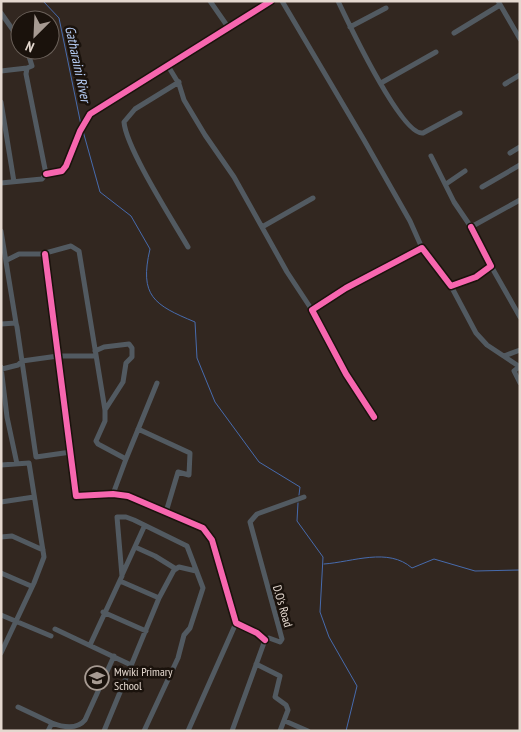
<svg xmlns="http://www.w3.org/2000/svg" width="521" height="732" font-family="'PT Sans Narrow',sans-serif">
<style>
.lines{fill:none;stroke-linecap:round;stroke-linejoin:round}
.stream{stroke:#476bad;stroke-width:1}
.minor{stroke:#525a61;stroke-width:5}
.cycleway-casing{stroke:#1a120c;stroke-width:9}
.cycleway{stroke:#f766af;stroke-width:6}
.labels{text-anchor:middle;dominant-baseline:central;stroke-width:5;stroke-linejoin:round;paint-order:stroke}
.street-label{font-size:12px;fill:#e4d8cf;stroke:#1a120c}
.poi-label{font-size:12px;fill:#e4d8cf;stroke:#1a120c;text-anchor:start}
.water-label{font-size:14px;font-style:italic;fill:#b7cef6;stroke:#1a120c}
</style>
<rect width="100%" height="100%" fill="#322720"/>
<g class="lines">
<path class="stream" d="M43 1 59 18 81 125
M83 131 100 192 131 216 150 249C139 296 154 305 195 322L197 358 215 402 259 462 300 487 299 495
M298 503 297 521 323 557 320 612 329 637 357 686 346 731
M324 564C353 562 388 547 412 568L434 559 475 571 520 570"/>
<path class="minor" d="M210 1 228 27
M282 1 364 140 410 221 422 248
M338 1C348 22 402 137 423 133L460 113
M498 1 520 39
M1 13 20 40
M350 27 386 8
M454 33 500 5
M168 66 179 84 184 100 205 135 234 177 287 272 312 310
M1 71 27 68
M179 82 135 109 124 122C126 148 173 221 188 247
M381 83 436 52
M505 84 520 75
M1 102 14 182
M510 153 520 147
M431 156 454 202 471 227 520 200
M46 174 62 171 66 166 80 131 90 114 271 1
M1 183 42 179 46 174 26 74 27 68 32 66 27 50
M446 184 465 171
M482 187 520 165
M262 227 313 198
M1 231 16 323
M45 254 76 496 113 494 128 496 203 528 212 540 236 623 257 633 265 640
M7 260 19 254H42L71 246 79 251 105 410V421L96 441 98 444 126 459 113 494
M491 266 520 317
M451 286 476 333 487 345 520 367
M1 324 16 323 17 327 36 457 71 452
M95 351 104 347 129 344 132 348V357L126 363 123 382 105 410
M504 356 520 350
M1 367 7 417 17 464
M519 367 514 371 520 383
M2 369 18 365 22 361 58 356H96
M374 417 346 374 312 310 346 288 422 248 451 286 476 277 491 266 471 227
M138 429 190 453 189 475 178 472 166 512
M126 459 157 383
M1 465 29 463 44 557 34 583 1 653
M1 502 34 497
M1 537 12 536 43 550
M135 547 155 556 176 569
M1 573 31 586
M122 575 144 527
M120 581 159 598
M103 612 146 631
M1 615 51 636
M55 629 131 665
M90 645 122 576 117 517H126L134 520 187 546 203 588 190 628 184 635 178 658 144 731
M256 664 280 676 275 697 286 705 288 710 280 731
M18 707 52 723
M285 721 308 731
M48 731 52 723C62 727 77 730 85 720L114 656
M104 731 159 598 174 570 179 567 196 571
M188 731 236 623
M232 731 265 640 269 638 280 642 282 639 250 522 257 514 304 497"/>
<g class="cycleway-casing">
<path id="cycleway" d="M46 174 62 171 66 166 80 131 90 114 271 1
M45 254 76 496 113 494 128 496 203 528 212 540 236 623 257 633 265 640
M374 417 346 374 312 310 346 288 422 248 451 286 476 277 491 266 471 227"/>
</g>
<use href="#cycleway" class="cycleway"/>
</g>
<defs>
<g id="school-ring" transform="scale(1.25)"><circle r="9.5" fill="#1a120c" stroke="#a69a92" stroke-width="1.5"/><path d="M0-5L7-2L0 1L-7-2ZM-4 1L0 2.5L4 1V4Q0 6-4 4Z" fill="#a69a92"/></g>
</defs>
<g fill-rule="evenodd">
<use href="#school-ring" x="97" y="678"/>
</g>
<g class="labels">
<g class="street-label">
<text transform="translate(283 606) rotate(74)">D.O's Road</text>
</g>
<g class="poi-label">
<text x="114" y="671">Mwiki Primary<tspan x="114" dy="14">School</tspan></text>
</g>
<g class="water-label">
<text transform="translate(78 64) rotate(78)">Gatharaini River</text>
</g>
</g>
<rect width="521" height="732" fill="none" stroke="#e4d8cf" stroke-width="5"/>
<g transform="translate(35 35) rotate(204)"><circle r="24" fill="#1a120c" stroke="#6b615a"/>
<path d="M0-4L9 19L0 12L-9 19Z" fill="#a69a92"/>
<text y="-8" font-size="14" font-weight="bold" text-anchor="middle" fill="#e4d8cf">N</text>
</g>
</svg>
